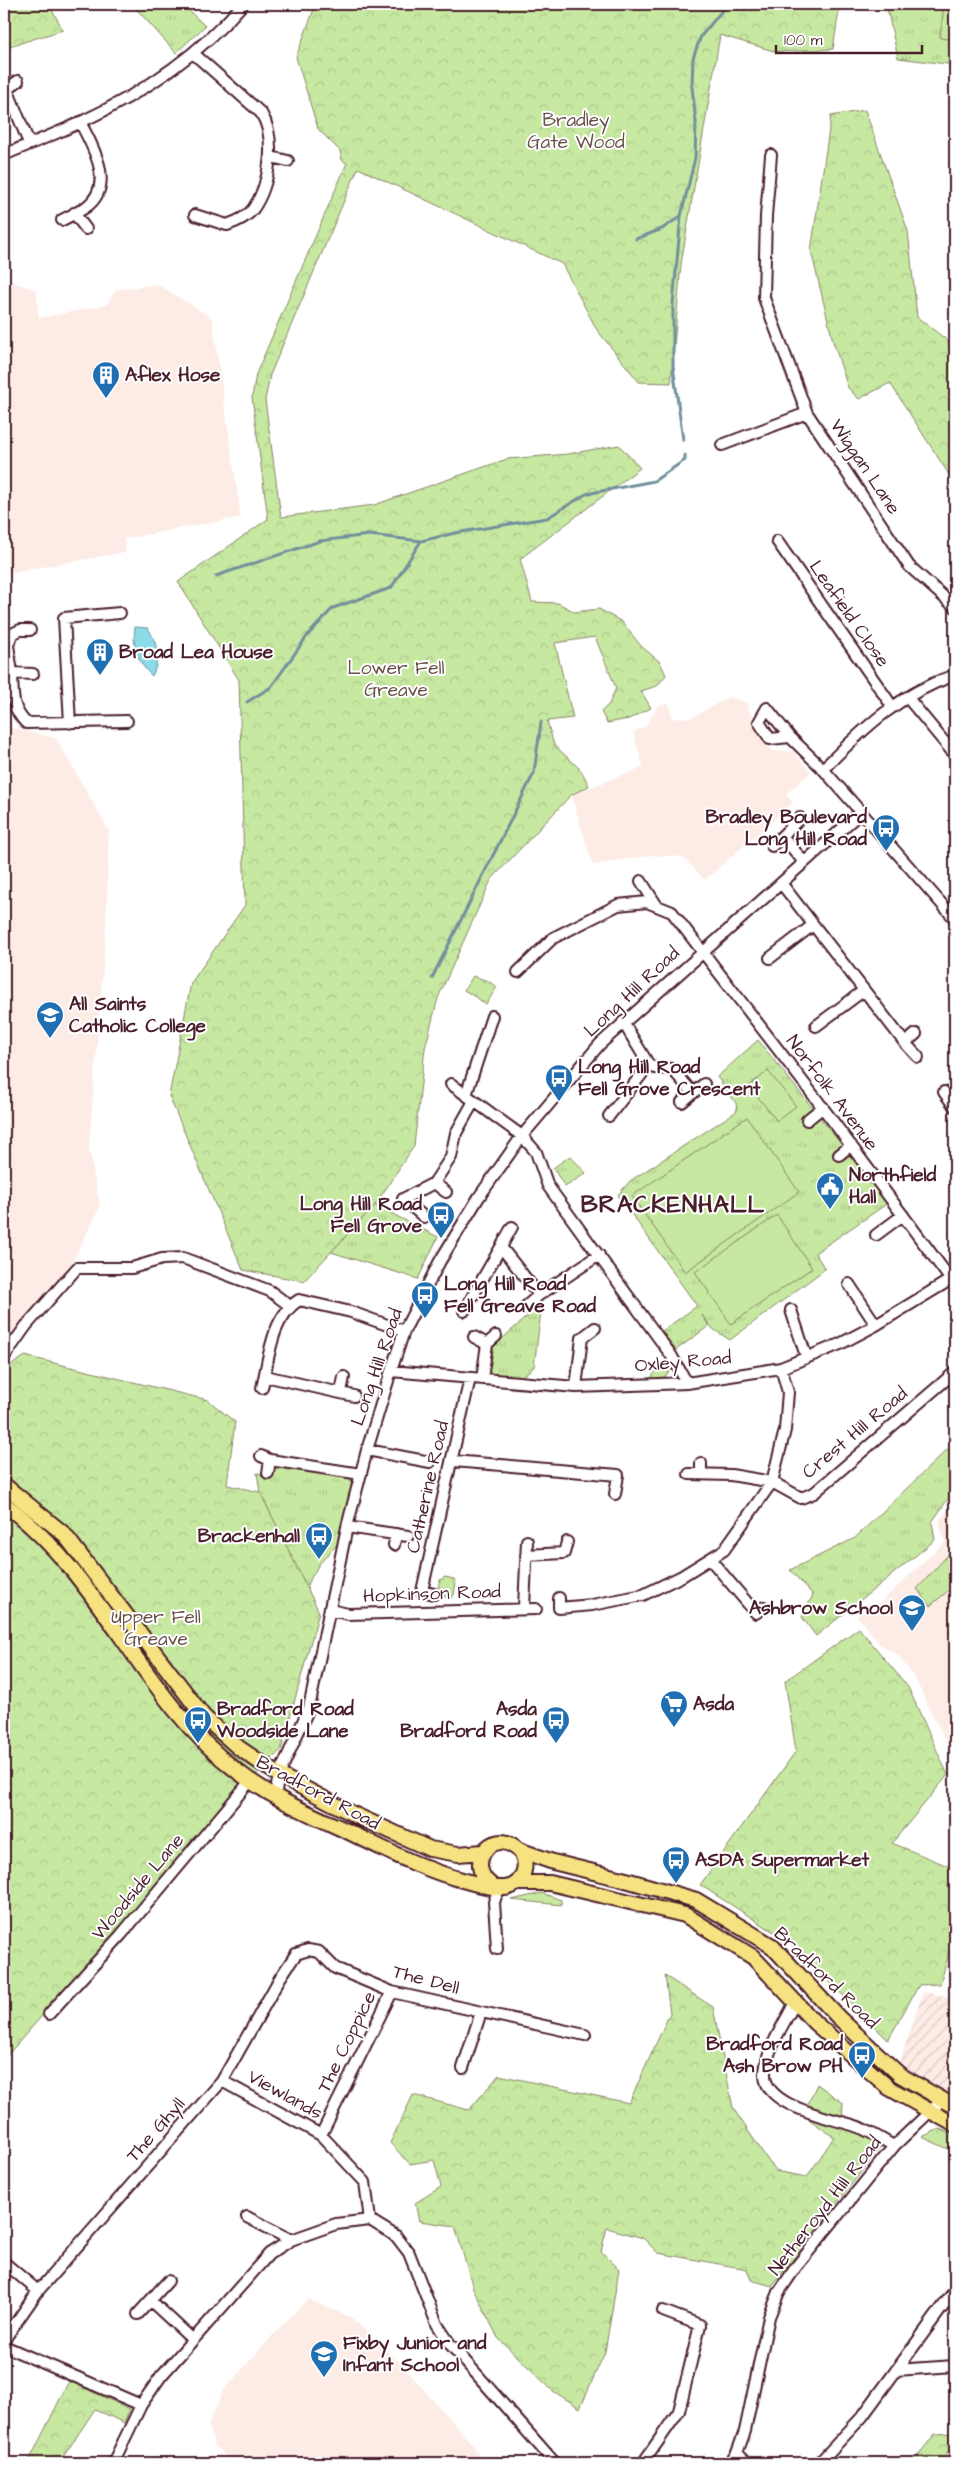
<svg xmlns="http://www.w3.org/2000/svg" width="959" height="2467" font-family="'Architects Daughter',sans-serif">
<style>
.built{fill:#fdece6}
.industrial{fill:url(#industrial-furrows)}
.grass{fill:url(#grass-tufts);stroke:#888466}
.forest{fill:url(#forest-crowns);stroke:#888466}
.garden{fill:#c7e8a1;stroke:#888466}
.water{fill:#8bdbe8;stroke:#71909c}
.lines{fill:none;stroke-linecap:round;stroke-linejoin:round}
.stream{stroke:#71909c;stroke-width:3}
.minor-casing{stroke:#4a1f2b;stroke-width:14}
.major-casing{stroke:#4a1f2b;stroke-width:18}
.minor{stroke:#fff;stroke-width:10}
.major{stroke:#f6e281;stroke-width:14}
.labels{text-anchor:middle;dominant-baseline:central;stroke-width:4;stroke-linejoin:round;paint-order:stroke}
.park-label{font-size:19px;fill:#695148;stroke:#fff}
.poi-label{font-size:19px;font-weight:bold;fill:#4a1f2b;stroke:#fff;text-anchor:start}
.street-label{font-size:19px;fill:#4a1f2b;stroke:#fff}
.district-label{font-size:24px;font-weight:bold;letter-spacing:1px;fill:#4a1f2b;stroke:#fff}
</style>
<defs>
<pattern id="industrial-furrows" width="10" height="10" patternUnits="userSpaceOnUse" patternTransform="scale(1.25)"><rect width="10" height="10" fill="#fdece6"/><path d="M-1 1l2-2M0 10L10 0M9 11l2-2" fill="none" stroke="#dacac5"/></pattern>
<pattern id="grass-tufts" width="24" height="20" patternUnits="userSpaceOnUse" patternTransform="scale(1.25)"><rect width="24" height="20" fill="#c7e8a1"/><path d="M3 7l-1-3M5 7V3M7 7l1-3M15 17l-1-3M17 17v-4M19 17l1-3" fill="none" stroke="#acc78b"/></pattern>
<pattern id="forest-crowns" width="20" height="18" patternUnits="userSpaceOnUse" patternTransform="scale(1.25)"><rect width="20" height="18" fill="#c7e8a1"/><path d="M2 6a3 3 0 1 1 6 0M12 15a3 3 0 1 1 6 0" fill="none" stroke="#acc78b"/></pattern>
</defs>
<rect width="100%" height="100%" fill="#fff"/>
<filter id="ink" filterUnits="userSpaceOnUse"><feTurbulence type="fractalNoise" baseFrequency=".02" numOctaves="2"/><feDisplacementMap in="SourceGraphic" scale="10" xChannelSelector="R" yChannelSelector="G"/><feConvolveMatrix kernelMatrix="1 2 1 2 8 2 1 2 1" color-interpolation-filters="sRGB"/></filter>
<g filter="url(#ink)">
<path class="built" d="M4 279 36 290 39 318 106 305 116 290 157 284 212 318 241 517 124 539 126 552 4 574Z
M729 697 746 702 759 734 773 751H793L811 772 786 794 793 803 705 880 683 857 652 855 593 865 571 795 643 767 633 732 646 726 658 705 669 704 672 718H691Z
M4 726 56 738 109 831 106 929 89 1148 100 1207 73 1261 4 1356Z
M955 1499V1760L916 1681 899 1656 880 1644 857 1616 882 1601 945 1542 939 1521Z
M308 2299 352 2318 402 2365 472 2444 485 2463H234L215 2446 208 2425 224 2390 278 2329Z"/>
<path class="industrial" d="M955 1975V2096L913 2076 900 2061 923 1992 950 1997Z"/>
<path class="grass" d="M132 4H182L205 26 176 53Z
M886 4H955V65L898 58Z
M473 976 488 981 497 987 486 1004 464 990Z
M758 1040 888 1203 815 1253 825 1269 730 1340 713 1329 702 1315 709 1326 676 1350 662 1331 697 1306 618 1195 630 1181 737 1111 736 1103 717 1077Z
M570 1156 586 1173 565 1187 553 1168Z
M375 1205 438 1237 418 1279 331 1252Z
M542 1303 534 1367 521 1377 488 1374 494 1346Z
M665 1360 671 1368C666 1379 661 1378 650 1379Z
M955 1442V1489L932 1522 935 1540 816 1636 802 1617 813 1595 790 1570 855 1538Z
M274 1462 347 1477 352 1481 340 1541 319 1564 306 1587 260 1492 257 1473 271 1476Z
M955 1547V1585L930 1606 917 1589Z
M445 1577 454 1579 456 1582 454 1595 451 1598 444 1597 446 1589 438 1587 440 1580Z
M542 1893 561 1900V1905L511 1900Z"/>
<path class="forest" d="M4 4H51L52 10 63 30 4 48Z
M316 4H840L833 49 777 52 720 35 681 264 671 383 639 382 597 330 562 264 358 168 270 375 265 400 281 517 374 505 507 459 568 454 619 445 640 468 520 559 532 602 558 603 575 612 599 609 622 622 641 646 660 662 666 675 657 686 641 691 651 708 629 719 607 723 601 712 609 704 616 688 595 637 555 643 573 718 547 721 554 745 581 770 589 786 571 795 491 880 438 998 425 1048 414 1146 375 1205 304 1281 243 1270 169 1096 191 983 245 905 239 680 178 582 268 519 252 397 256 374 347 163 342 160 340 151 318 129 296 57Z
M865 110 908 231 917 317 948 341 950 351H955V484L890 383 859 399 848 388 833 341 811 251 831 116Z
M25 1356 208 1400 235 1422 227 1485 260 1492 319 1612 281 1750 238 1793 4 2059V1370Z
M859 1628 908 1687 948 1775 892 1843 955 1869V1933L940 1984 919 1985 888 2040 788 1941 700 1885 796 1751 785 1681Z
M665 1976 713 2007 733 2108 775 2171 807 2177 834 2137 803 2115 817 2084 843 2103 842 2126 883 2144 772 2286 751 2280 747 2269 658 2253 643 2238 607 2228 601 2251 619 2269 605 2352 580 2408 553 2391 498 2338 473 2288 455 2226 419 2221 415 2203 441 2187 434 2160 410 2164 390 2143 413 2095 469 2110 499 2075 629 2103 670 2013Z
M939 2129 955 2135V2152L922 2137Z
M69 2381 130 2409 124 2423 95 2409 59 2463H28Z
M955 2433V2458L948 2451 942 2463H912L935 2434Z"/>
<path class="garden" d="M944 4H955V40L940 38Z
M768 1071 796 1106 777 1121 749 1086Z
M747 1117 799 1192 685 1272 632 1196Z
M777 1215 812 1268 731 1324 695 1272Z"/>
<path class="water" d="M135 627 148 628C158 645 161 658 152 676 138 663 132 647 135 627Z"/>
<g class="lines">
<path class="stream" d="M636 239 662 229 681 216
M683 440 673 366V304L681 216 695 158 696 122 692 87 693 58 701 36 721 12 723 4
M216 576 320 541 369 535 421 541
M247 702 271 687 308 635 333 608 391 588 421 541 455 533 547 518 586 494 654 481 685 460V455
M432 978 534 773 541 722"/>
<g class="minor-casing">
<path id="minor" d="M193 53 261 113C277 138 270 185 253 209 247 217 236 222 227 225L195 215
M18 81 7 89 29 143
M4 155C29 144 56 134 81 122 141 94 199 55 243 4
M771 155 766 216 764 298 807 413
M271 157 288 161
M74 213 86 229
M62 220C70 216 79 212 86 207 116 185 93 147 80 122
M722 445 807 413 909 566 955 607
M777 541 892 706
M30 630H20L12 634 8 645 12 673 33 674
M4 671 12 673C13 694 11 708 26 723L127 721
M907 697 955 755
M70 723 64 618 120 613
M790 737 770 739 759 722 767 708 790 737 823 769 955 919
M823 769C864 728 899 694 955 675
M783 837 804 862
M772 846 800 818
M641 881 657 906
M781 883 905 1043 916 1034
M770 958 813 925
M518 972 553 938 618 905 647 902 672 912 817 1100 951 1280
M623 1022 649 1065 655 1068 672 1069 693 1093
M816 1026 863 991
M905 1043 918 1057
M451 1084 522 1136 536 1152 548 1186 671 1355 687 1383
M944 1092 955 1107
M466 1095 492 1016
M682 1102 704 1084
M609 1116 649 1065
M807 1120 823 1107
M839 1155 851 1145
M434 1183 446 1192
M424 1217 403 1199 434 1183 451 1157 456 1133 474 1101
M512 1227 501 1247 539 1295
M876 1235 903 1215
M849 1284 876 1325
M524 1308 539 1295 599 1255
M791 1310 806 1356
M464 1311 501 1247
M474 1337 487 1344
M4 1357 26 1326 77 1268H132L162 1259 183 1258 270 1291 290 1306
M391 1371 576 1387 687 1383 781 1368 840 1344 876 1325 955 1277
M265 1376 354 1396
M482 1379 487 1344 496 1336
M576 1387 582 1338 595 1328
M262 1388C269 1358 271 1318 299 1300L351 1312 404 1331
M341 1392 344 1377
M367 1450 430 1462
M261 1456 270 1460 361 1474
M453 1461 618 1475 615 1494
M268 1473 270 1460
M689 1474 731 1475 772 1482 801 1498 814 1493 955 1372
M701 1474V1463
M347 1527 408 1536
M394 1545 396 1534
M526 1555 564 1553 567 1542
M710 1559 756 1613 764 1607
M434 1594 422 1591 470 1378
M559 1598V1608L592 1605 643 1595 682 1576 724 1550 772 1482 785 1430 788 1392 781 1368
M524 1608 527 1541
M330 1610 348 1614 536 1609
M275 1796 279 1775 309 1708 347 1527 367 1450 391 1371 404 1331 440 1261 479 1197 522 1136 600 1044 861 812
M497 1949 494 1902 499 1888
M795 2002C785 2023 767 2048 765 2072 762 2109 837 2118 861 2128 872 2133 883 2140 894 2146
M49 2014 121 1935 251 1780
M463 2068 481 2012
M222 2081 321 2135 365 2182 370 2220
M321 2135 392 1992
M247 2217 291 2240
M6 2264 38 2291
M151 2301 193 2340
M138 2314 168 2281
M4 2340 38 2291 222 2081 280 1978 296 1954 308 1950 319 1952 335 1968 392 1992 585 2035
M4 2346 141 2405
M896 2370 955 2366
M737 2453 747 2463
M113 2463 141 2405 161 2376 269 2254 291 2240 336 2224 370 2220 396 2236 409 2253 437 2324 450 2344 555 2463
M643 2463 679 2411 700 2325 663 2311
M730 2463 737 2453 745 2431 769 2317 779 2292 796 2267 894 2146 942 2100
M819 2463 862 2417 955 2290"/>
</g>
<g class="major-casing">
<path id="major" d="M4 1485 64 1534 204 1717 239 1748 279 1775 355 1815 430 1849 458 1854 483 1852
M4 1504C101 1574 142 1699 237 1771 271 1798 312 1815 351 1833 388 1851 426 1871 466 1881 477 1884 494 1889 505 1888 525 1886 532 1858 515 1847 490 1829 465 1865 491 1885
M519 1850 553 1862 626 1880 696 1900 772 1946 838 2017 888 2064 900 2075 955 2107
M517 1883H550L685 1915 753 1957 815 2023 889 2088 955 2125"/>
</g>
<use href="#minor" class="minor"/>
<use href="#major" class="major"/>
</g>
</g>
<defs>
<g id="building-pin" transform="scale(1.4375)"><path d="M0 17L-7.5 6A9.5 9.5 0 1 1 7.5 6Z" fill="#1f6fb2" stroke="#fff"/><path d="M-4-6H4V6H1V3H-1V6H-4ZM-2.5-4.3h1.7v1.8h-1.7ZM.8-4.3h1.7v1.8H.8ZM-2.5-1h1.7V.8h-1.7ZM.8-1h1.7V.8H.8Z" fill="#fff"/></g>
<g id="bus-pin" transform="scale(1.4375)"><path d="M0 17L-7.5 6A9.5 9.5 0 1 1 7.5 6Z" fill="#1f6fb2" stroke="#fff"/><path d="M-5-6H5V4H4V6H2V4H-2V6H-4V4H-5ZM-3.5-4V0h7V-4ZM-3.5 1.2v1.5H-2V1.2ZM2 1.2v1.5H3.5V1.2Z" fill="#fff"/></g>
<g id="school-pin" transform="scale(1.4375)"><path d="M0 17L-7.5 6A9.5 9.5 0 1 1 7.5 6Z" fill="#1f6fb2" stroke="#fff"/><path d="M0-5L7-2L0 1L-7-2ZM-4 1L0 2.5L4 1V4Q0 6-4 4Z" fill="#fff"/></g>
<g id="civic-pin" transform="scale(1.4375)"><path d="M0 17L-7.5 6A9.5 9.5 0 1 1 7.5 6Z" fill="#1f6fb2" stroke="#fff"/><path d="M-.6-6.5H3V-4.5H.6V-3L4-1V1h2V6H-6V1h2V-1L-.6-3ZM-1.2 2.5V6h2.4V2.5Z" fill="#fff"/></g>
<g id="supermarket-pin" transform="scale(1.4375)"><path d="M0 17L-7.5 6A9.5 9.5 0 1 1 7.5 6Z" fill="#1f6fb2" stroke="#fff"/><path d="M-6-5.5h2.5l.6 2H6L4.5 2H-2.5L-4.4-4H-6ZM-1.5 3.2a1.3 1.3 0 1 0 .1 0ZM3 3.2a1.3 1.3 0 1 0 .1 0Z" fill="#fff"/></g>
</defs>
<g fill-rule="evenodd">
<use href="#building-pin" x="106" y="375"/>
<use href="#building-pin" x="100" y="652"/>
<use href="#bus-pin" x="886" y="828"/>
<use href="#school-pin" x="50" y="1015"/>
<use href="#bus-pin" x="559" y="1078"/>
<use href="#civic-pin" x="830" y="1186"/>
<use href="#bus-pin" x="441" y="1215"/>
<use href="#bus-pin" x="425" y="1295"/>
<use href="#bus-pin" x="319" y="1536"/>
<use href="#school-pin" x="912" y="1608"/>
<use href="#supermarket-pin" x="674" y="1704"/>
<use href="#bus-pin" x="198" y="1720"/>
<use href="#bus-pin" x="556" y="1720"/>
<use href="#bus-pin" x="676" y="1860"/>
<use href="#bus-pin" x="862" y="2055"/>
<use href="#school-pin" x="324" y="2354"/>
</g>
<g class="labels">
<g class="park-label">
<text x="576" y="120">Bradley<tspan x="576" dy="22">Gate Wood</tspan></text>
<text x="396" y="668">Lower Fell<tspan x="396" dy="22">Greave</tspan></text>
<text x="156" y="1617">Upper Fell<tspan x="156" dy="22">Greave</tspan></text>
</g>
<g class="poi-label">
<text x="125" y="375">Aflex Hose</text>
<text x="119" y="652">Broad Lea House</text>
<text x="867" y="817" text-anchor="end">Bradley Boulevard<tspan x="867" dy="22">Long Hill Road</tspan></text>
<text x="69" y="1004">All Saints<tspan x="69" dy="22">Catholic College</tspan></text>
<text x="578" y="1067">Long Hill Road<tspan x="578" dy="22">Fell Grove Crescent</tspan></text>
<text x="849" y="1175">Northfield<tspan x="849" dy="22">Hall</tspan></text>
<text x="422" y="1204" text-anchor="end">Long Hill Road<tspan x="422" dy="22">Fell Grove</tspan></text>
<text x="444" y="1284">Long Hill Road<tspan x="444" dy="22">Fell Greave Road</tspan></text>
<text x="300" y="1536" text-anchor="end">Brackenhall</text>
<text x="893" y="1608" text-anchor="end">Ashbrow School</text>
<text x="693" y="1704">Asda</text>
<text x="217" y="1709">Bradford Road<tspan x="217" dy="22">Woodside Lane</tspan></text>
<text x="537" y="1709" text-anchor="end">Asda<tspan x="537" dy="22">Bradford Road</tspan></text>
<text x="695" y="1860">ASDA Supermarket</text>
<text x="843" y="2044" text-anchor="end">Bradford Road<tspan x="843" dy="22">Ash Brow PH</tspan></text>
<text x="343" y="2343">Fixby Junior and<tspan x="343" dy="22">Infant School</tspan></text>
</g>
<g class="street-label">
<text transform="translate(865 467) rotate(56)">Wiggan Lane</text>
<text transform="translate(849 614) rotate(55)">Leafield Close</text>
<text transform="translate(632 992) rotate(-43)">Long Hill Road</text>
<text transform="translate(832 1093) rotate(53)">Norfolk Avenue</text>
<text transform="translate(683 1362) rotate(-5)">Oxley Road</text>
<text transform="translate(377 1367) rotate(-71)">Long Hill Road</text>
<text transform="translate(855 1433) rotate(-40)">Crest Hill Road</text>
<text transform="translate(428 1487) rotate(-77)">Catherine Road</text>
<text transform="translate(432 1594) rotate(-2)">Hopkinson Road</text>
<text transform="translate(318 1793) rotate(28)">Bradford Road</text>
<text transform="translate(138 1887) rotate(-50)">Woodside Lane</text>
<text transform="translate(826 1978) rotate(44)">Bradford Road</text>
<text transform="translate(426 1980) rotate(15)">The Dell</text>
<text transform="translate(347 2042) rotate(-64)">The Coppice</text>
<text transform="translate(285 2095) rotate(29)">Viewlands</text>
<text transform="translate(156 2130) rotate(-49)">The Ghyll</text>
<text transform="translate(825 2206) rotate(-52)">Netheroyd Hill Road</text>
</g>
<g class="district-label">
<text x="673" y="1205">BRACKENHALL</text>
</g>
</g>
<rect width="959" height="2467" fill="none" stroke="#fff" stroke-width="20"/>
<rect x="10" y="10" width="939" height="2447" fill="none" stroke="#4a1f2b" stroke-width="2" filter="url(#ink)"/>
<path d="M776 45v8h146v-8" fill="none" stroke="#4a1f2b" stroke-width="2.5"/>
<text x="784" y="45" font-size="15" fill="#4a1f2b" stroke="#ffffff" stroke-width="4" paint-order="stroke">100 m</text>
</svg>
